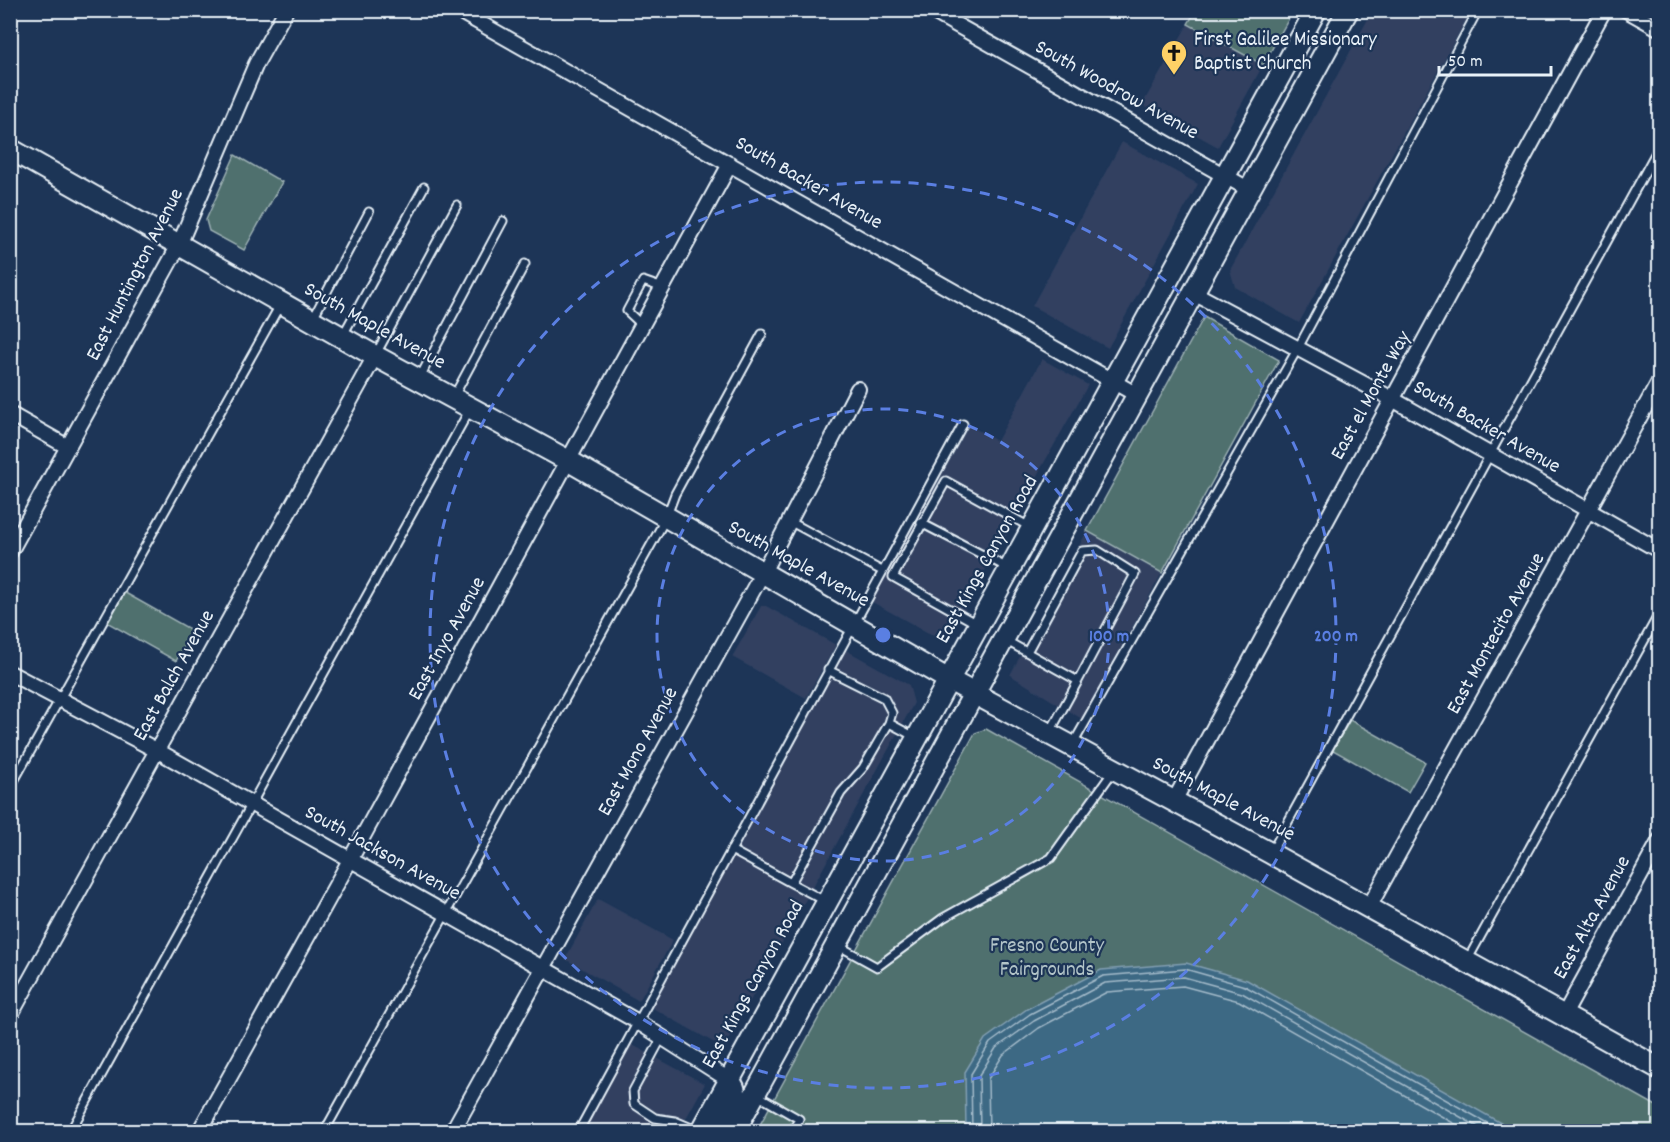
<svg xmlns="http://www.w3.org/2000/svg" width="1670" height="1142" font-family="Dekko,sans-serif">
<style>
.built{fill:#304061}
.green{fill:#4f6f6e;stroke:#9cb0b3;stroke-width:1.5}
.water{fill:#3e6984;stroke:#829fb2;stroke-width:1.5}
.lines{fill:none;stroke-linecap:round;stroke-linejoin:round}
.shore{stroke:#a4bbca;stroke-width:1.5}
.service-casing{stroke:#e8f1f8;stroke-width:11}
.minor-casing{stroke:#e8f1f8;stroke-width:18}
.secondary-casing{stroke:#e8f1f8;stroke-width:24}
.service{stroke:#1d3557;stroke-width:7}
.minor{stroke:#1d3557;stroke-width:14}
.secondary{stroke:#1d3557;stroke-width:20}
.ring{fill:none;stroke:#5a7fe2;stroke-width:3;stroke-dasharray:10 8}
.labels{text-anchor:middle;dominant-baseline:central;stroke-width:4.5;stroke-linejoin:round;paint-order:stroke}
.poi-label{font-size:21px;fill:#e8f1f8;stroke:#1d3557;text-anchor:start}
.street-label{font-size:21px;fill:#e8f1f8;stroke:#1d3557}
.park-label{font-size:21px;fill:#b2c4c8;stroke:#1d3557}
.centre{fill:#5a7fe2;stroke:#1d3557;stroke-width:3}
.ring-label{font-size:18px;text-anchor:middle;font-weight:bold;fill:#5a7fe2;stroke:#1d3557;stroke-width:4.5;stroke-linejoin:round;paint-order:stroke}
</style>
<rect width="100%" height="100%" fill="#1d3557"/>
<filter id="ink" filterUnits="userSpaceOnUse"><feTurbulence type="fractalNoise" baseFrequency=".0167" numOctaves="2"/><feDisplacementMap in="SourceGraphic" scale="12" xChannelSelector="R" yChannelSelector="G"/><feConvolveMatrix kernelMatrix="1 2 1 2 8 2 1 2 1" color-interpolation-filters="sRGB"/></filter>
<g filter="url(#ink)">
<path class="built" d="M1373 10 1471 11 1299 323 1235 287 1230 270Z
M1188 24 1263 65 1218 147 1142 105Z
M1122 142 1198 184 1108 348 1032 306Z
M1042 359 1088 385 1022 502 1024 503 998 551 992 557 950 638 943 641 872 602 969 425 997 441Z
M1087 531 1162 573 1082 719 1010 675Z
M761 606H766L836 645 806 698 732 657Z
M846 650 909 685 914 703 727 1043 720 1046 649 1006Z
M598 899 673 940 639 1001 565 959Z
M629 1043 705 1084 679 1131 580 1132Z"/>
<path class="green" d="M1196 10H1293V11L1263 65 1188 24Z
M235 155 282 182 244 250 209 231 206 220Z
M1204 317 1279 360 1162 573 1087 531Z
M120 590 193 631 176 661 103 620Z
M1350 720 1425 762 1408 792 1333 750Z
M986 729 1660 1108 1659 1132H756L975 733Z"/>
<path class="water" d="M1186 963 1247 980 1515 1131H966L965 1072 985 1039 1027 1009 1101 970Z"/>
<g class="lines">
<path class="shore" d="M972 1132 971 1074 990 1043 1030 1014 1103 976 1185 969 1245 986 1503 1132
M980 1132 979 1076 996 1048 1034 1021 1105 983 1184 977 1242 993 1487 1132
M989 1132 988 1079 1003 1055 1039 1028 1107 992 1183 986 1239 1001 1469 1132"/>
<g class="service-casing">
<path id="service" d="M313 318 369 212
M643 326 627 311 643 281 663 288
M343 335 424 187
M376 354 457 205
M420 377 503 221
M454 396 525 264
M789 521 882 571
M921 523 1008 568
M977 624 893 577 946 481 1030 527
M1005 640 1078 681 1050 732
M1027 652 1082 551 1097 550 1135 574 1078 681
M889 723 915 737
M1073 744 1298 348 1478 10
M10 788 280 305
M731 850 791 883
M1272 851 1660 145
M825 901 791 883 841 793 863 768 889 723 892 713 884 698 828 670
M839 946 877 967 943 918 1051 858 1114 770
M1468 959 1660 612
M662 1037 633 1091 634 1104 655 1118 675 1121 701 1132
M757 1095 799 1119 792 1132
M70 1132 470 409
M324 1132 666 518 675 494 762 334
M578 1132 963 424"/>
</g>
<g class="minor-casing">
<path id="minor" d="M457 10 1137 395
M930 10 1250 190
M1626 10 1660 29
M1194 293 1394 400 1660 551
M10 414 68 447
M10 552 179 245 256 64 286 10
M10 673 158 751 638 1022 729 1080
M1174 801 1604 10
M1369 907 1660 380
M1564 1015 1660 840
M10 1016 375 356
M199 1132 350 860 730 164
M452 1132 762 574 858 389"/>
</g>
<g class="secondary-casing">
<path id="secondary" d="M10 149 375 356 569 461 949 680 1270 853 1660 1069
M701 1132 1316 10
M720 1132C729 1115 744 1096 729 1080
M734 1132 1348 10"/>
</g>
<use href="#service" class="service"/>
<use href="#minor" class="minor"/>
<use href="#secondary" class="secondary"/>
</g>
</g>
<g class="ring">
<circle cx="883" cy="635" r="226"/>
<circle cx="883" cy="635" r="453"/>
</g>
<defs>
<g id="church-pin" transform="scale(1.35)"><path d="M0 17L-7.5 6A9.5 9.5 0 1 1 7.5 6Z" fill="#ffd166" stroke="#1d3557"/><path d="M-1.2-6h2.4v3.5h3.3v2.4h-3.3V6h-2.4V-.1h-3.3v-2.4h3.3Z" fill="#111"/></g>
</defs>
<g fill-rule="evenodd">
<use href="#church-pin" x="1174" y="53"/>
</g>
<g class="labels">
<g class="poi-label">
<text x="1194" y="41">First Galilee Missionary<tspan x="1194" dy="24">Baptist Church</tspan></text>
</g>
<g class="street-label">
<text transform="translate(1116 91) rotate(29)">South Woodrow Avenue</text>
<text transform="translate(808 184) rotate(30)">South Backer Avenue</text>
<text transform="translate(136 275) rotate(-63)">East Huntington Avenue</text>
<text transform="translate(374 327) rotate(29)">South Maple Avenue</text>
<text transform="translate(1372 396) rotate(-61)">East el Monte Way</text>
<text transform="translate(1486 428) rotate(30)">South Backer Avenue</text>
<text transform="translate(988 560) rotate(-61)">East Kings Canyon Road</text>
<text transform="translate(798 565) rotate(29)">South Maple Avenue</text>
<text transform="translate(1497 634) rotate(-61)">East Montecito Avenue</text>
<text transform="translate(448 639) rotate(-61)">East Inyo Avenue</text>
<text transform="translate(175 676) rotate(-61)">East Balch Avenue</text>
<text transform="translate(639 752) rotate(-61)">East Mono Avenue</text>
<text transform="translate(1223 800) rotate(28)">South Maple Avenue</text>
<text transform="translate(382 854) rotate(29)">South Jackson Avenue</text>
<text transform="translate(1593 918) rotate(-61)">East Alta Avenue</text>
<text transform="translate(754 985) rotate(-61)">East Kings Canyon Road</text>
</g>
<g class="park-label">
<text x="1047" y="947">Fresno County<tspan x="1047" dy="24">Fairgrounds</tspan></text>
</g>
</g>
<circle cx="883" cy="635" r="9" class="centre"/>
<g class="ring-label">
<text x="1109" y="641">100 m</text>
<text x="1336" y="641">200 m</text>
</g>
<rect width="1670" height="1142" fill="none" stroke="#1d3557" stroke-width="36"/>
<rect x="18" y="18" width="1634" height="1106" fill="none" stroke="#e8f1f8" stroke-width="2" filter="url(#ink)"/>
<path d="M1439 66v9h112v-9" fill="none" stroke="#e8f1f8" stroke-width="3"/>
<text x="1448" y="66" font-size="18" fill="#e8f1f8" stroke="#1d3557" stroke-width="4.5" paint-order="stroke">50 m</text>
</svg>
